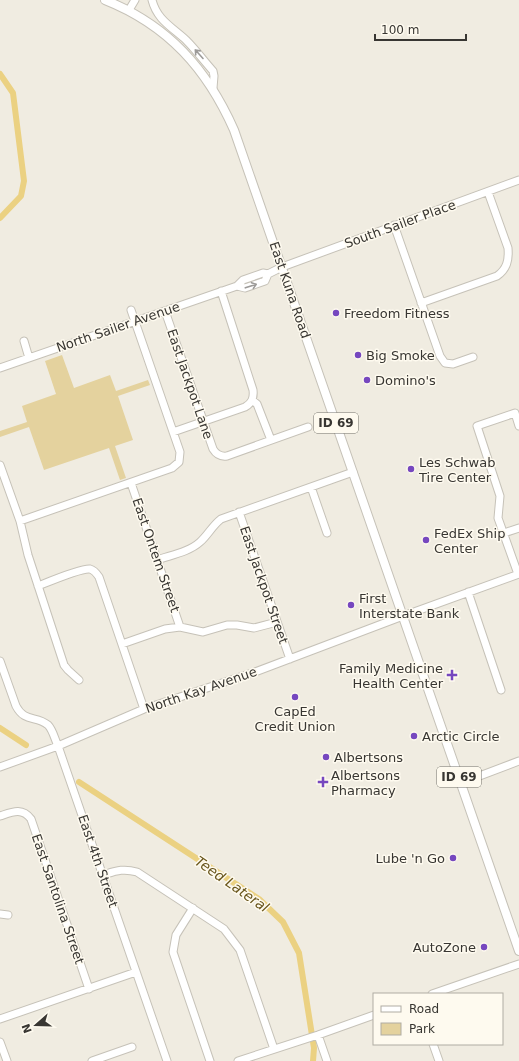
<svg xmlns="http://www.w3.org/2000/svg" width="519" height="1061" font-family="'DejaVu Sans',sans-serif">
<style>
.green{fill:#e4d29e}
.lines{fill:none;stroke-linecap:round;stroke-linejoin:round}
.canal{stroke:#ebd182;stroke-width:6}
.minor-casing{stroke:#c6c2b8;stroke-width:9}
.major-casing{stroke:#c6c2b8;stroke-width:10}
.minor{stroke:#fff;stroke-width:7}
.major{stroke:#fff;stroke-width:8}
.oneway{stroke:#9c9a98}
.poi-dot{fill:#7647bf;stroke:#fefaef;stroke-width:1.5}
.labels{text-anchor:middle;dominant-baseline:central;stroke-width:3;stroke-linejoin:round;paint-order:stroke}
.shield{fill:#fefaef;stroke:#73716b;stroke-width:1}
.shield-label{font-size:12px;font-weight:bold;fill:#383632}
.street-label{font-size:13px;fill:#383632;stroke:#fefaef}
.poi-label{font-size:13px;fill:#383632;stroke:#fefaef;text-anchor:start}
.water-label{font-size:14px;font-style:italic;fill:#68551b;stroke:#fefaef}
</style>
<rect width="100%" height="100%" fill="#f0ece1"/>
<path class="green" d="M62 355 74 388 110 375 116 391 148 380 150 385 118 396 133 440 115 446 126 478 120 480 109 448 44 470 29 427 0 437V431L27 422 22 406 56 394 45 361Z"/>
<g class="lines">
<path class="canal" d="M0 74 13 93 24 181 21 196 0 218
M0 728 26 745
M79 782 259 899 283 922 299 953 314 1048 313 1061"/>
<g class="minor-casing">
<path id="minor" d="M152 0C157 20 172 27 186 40 196 50 204 61 213 71L214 76 213 88
M129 10 135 0
M394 225 440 356 445 363 453 364 473 357
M268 274 265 281 245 288 237 286 243 280 263 273 268 274 282 267 519 180
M421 303 497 276C507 269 509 260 508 248L488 192
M165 311 213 449C216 454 220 457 227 456L308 427
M24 341 29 358
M0 368 237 286
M252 400 257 404 271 440
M173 432 245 407C252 403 254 398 253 390L221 291
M0 465 20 521 28 555 64 665 68 670 79 680
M131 483 180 627
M311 487 327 533
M239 512 290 659
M20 521 172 468 179 462 180 452 131 310
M504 533 519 528
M157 560C171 555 189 552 200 542 208 535 212 526 221 519L353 472
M518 574 498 518 500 496 477 426 515 413 519 426
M38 586C48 582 81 568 90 569 94 570 97 574 99 577L144 709
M468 592 501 690
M122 644 165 629 180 627 203 632 227 625H237L254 628 277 622
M0 661 16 706C25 723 36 715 48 725 53 730 55 740 58 746L167 1061
M0 767 58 746 144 709 255 672 403 616 519 574
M461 783 519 761
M0 816C12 812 22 807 31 819L89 989
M103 875C116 871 123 868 137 872L224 929 240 950 274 1049
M193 908 176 935 173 952 210 1061
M0 914 8 915
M432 994 519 964
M0 1019 136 972
M318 1035 327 1061
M0 1042 7 1061
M433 1044 439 1061
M92 1061 132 1047
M238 1061 318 1035 374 1015"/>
</g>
<g class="major-casing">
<path id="major" d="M105 0C168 25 207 69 234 130L519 951"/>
</g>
<use href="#minor" class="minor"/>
<use href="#major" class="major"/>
</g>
<defs><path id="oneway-shaft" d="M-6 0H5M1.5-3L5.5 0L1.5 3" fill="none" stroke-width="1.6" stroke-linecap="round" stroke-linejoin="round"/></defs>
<g class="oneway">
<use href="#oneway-shaft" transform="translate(199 54) rotate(-132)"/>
<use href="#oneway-shaft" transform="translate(251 286) rotate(-18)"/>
</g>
<g class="poi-dot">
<circle cx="336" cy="313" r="4"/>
<circle cx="358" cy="355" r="4"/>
<circle cx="367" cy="380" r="4"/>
<circle cx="411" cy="469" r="4"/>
<circle cx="426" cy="540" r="4"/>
<circle cx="351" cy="605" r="4"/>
<path d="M450 669h4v4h4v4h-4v4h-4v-4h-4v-4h4z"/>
<circle cx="295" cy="697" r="4"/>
<circle cx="414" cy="736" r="4"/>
<circle cx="326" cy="757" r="4"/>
<path d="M321 776h4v4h4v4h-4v4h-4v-4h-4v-4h4z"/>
<circle cx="453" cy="858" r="4"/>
<circle cx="484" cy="947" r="4"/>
</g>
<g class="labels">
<g class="shield">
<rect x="314" y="413" width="44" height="20" rx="3"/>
<rect x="437" y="767" width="44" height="20" rx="3"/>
</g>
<g class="shield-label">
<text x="336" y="423">ID 69</text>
<text x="459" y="777">ID 69</text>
</g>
<g class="street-label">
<text transform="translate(400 224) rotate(-20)">South Sailer Place</text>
<text transform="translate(290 290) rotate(71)">East Kuna Road</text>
<text transform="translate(118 327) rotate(-19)">North Sailer Avenue</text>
<text transform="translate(190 384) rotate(71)">East Jackpot Lane</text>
<text transform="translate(156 555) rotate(71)">East Ontem Street</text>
<text transform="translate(264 585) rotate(71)">East Jackpot Street</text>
<text transform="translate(201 690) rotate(-19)">North Kay Avenue</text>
<text transform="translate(98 861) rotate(71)">East 4th Street</text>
<text transform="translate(58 899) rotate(71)">East Santolina Street</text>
</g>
<g class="poi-label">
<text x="344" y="313">Freedom Fitness</text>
<text x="366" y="355">Big Smoke</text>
<text x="375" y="380">Domino's</text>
<text x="419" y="462">Les Schwab<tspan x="419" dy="15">Tire Center</tspan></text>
<text x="434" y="533">FedEx Ship<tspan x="434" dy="15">Center</tspan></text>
<text x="359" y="598">First<tspan x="359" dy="15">Interstate Bank</tspan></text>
<text x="443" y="668" text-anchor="end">Family Medicine<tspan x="443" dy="15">Health Center</tspan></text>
<text x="295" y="711" text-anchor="middle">CapEd<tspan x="295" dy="15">Credit Union</tspan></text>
<text x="422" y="736">Arctic Circle</text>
<text x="334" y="757">Albertsons</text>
<text x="331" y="775">Albertsons<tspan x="331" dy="15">Pharmacy</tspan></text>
<text x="445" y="858" text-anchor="end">Lube 'n Go</text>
<text x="476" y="947" text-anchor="end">AutoZone</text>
</g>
<g class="water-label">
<text transform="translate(232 884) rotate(35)">Teed Lateral</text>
</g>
</g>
<rect x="373" y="993" width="130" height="52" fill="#fefaef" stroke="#afaca3"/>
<rect x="381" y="1006" width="20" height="6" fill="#ffffff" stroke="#afaca3"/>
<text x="409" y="1013" font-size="12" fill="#383632">Road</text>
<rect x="381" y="1023" width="20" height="12" fill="#e4d29e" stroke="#afaca3"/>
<text x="409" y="1033" font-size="12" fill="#383632">Park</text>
<g transform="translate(36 1025) rotate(250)" stroke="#fefaef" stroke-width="3" paint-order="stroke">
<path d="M0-3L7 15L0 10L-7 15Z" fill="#383632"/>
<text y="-6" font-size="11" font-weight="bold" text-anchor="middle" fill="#383632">N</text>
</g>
<path d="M375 34v6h91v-6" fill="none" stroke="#383632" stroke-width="2"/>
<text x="381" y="34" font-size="12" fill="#383632" stroke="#fefaef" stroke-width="3" paint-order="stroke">100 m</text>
</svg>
